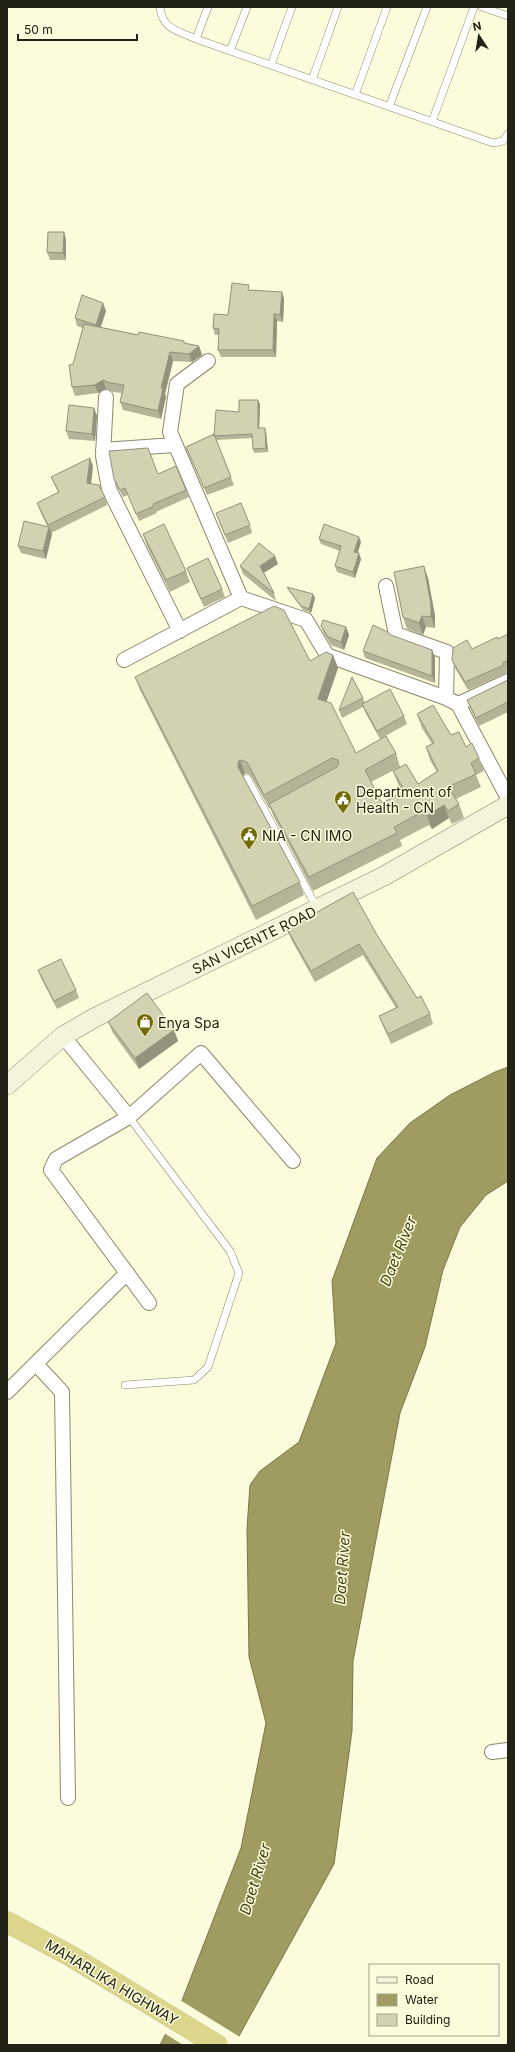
<svg xmlns="http://www.w3.org/2000/svg" width="515" height="2052" font-family="Inter,sans-serif">
<style>
.water{fill:#a09c61;stroke:#7a774a}
.pier{fill:#fcfbdb}
.lines{fill:none;stroke-linecap:round;stroke-linejoin:round}
.lane-casing{stroke:#8b896d;stroke-width:8}
.street-casing{stroke:#8b896d;stroke-width:16}
.secondary-casing{stroke:#8b896d;stroke-width:20}
.highway-casing{stroke:#fff;stroke-width:24}
.lane{stroke:#fff;stroke-width:7}
.street{stroke:#fff;stroke-width:14}
.secondary{stroke:#f4f3dc;stroke-width:19}
.highway{stroke:#dbd68b;stroke-width:22}
.wall{fill:#b5b499}
.shaded-wall{fill:#93927d}
.building{fill:#d2d1b2;stroke:#93927d}
.labels{text-anchor:middle;dominant-baseline:central;stroke-width:3;stroke-linejoin:round;paint-order:stroke}
.poi-label{font-size:14px;fill:#222216;stroke:#fcfbdb;text-anchor:start}
.street-label{font-size:14px;fill:#222216;stroke:#fcfbdb}
.water-label{font-size:15px;font-style:italic;fill:#484516;stroke:#fcfbdb}
</style>
<rect width="100%" height="100%" fill="#fcfbdb"/>
<path class="water" d="M508 1067V1181L486 1195 460 1227 443 1270 425 1347 400 1413 353 1661 352 1731 334 1864 234 2045H160L181 2003 241 1848 266 1723 249 1657 247 1529 250 1485 260 1471 299 1442 336 1343 332 1281 377 1158 410 1123 450 1095 495 1072Z"/>
<path class="pier" d="M180 2000 240 2037 236 2045H183L164 2033Z"/>
<g class="lines">
<g class="lane-casing">
<path id="lane" d="M160 7C162 29 178 31 196 39L493 143 503 141 508 134
M482 7 508 16
M196 39 208 7
M230 51 247 7
M271 65 292 7
M312 80 338 7
M355 95 387 7
M389 107 427 7
M432 122 474 7
M247 778 317 908
M125 1385 194 1380 208 1367 239 1273 230 1251 129 1117"/>
</g>
<g class="street-casing">
<path id="street" d="M208 361 177 384 170 432 241 598 306 620 327 655 332 657 446 698 458 704 508 798
M106 397 103 456 109 489 180 631
M103 450 174 445
M386 586 396 634 447 652 446 698
M124 660 241 598
M458 704 508 681
M63 1036 129 1117
M149 1303 51 1170 56 1159 129 1117 201 1053 293 1161
M36 1364 62 1392 68 1798
M7 1392 127 1273
M492 1752 508 1750"/>
</g>
<g class="secondary-casing">
<path id="secondary" d="M7 1085 63 1036 94 1018 384 876 508 805"/>
</g>
<g class="highway-casing">
<path id="highway" d="M7 1922 69 1955 217 2045"/>
</g>
<use href="#lane" class="lane"/>
<use href="#street" class="street"/>
<use href="#secondary" class="secondary"/>
<use href="#highway" class="highway"/>
</g>
<path class="wall" d="M64 232 66 240V260H50L47 252Z
M251 290 282 292 284 299 283 322 277 321 276 357H221L218 350 219 335H215L213 328 228 315Z
M106 311 100 327 138 335 184 343 199 346 202 355 192 362 173 361 165 394 166 397 161 419 123 410 120 402 122 393 113 392 106 389 98 393 75 396 72 387 83 328 77 326 75 318Z
M260 404 259 428 266 432 268 452 254 453 253 449 252 438 216 440 234 485 207 495 186 447 214 434 239 412Z
M94 408 97 416 95 441 69 439 66 431Z
M93 466 91 484 105 497 107 505 51 533 52 534 46 559 21 553 18 546 47 526 40 511 37 503 58 492 51 477Z
M158 474 186 490 189 497 156 512 157 513 139 521 128 495 123 497 117 486 114 479Z
M219 521 250 525 252 533 228 543Z
M143 534 186 571 190 582 170 592 147 546Z
M319 539 361 542 358 553 361 559 355 578 337 572 335 566 340 551 321 544Z
M278 564 264 573 274 593 276 601 243 574 240 566Z
M187 568 222 589 225 597 204 607 190 576Z
M428 578 435 616V628L426 627 423 635 407 629 403 617Z
M287 587 315 598 311 613 303 610 289 591Z
M321 626 346 627 349 635 344 650 331 645 324 634Z
M508 634V670L506 671 507 673 468 690 455 668 452 660 472 649 498 639Z
M391 635 432 650 435 657V683L365 658 363 651Z
M333 655 338 668 326 702 356 753H396L400 767 371 782 382 803 402 792 398 784 393 771 418 784 437 772 430 760 426 747 432 744 422 728 417 714 451 735 479 758 484 771 476 775 481 787 456 799 459 804 464 818 452 824 449 818 432 829 429 825 400 840 402 846 313 891 274 817 270 808H269L251 776 245 773 243 776 300 882 304 895 256 920 140 690 135 677 310 661Z
M508 680V712L479 726 470 708 467 700Z
M363 698 365 703 404 716 407 724 380 739 365 712 363 707 342 718 339 710Z
M287 929 377 935 417 998 430 1014 433 1024 391 1044 383 1026 379 1016 396 1008 363 955 315 982 291 939Z
M38 970 76 990 79 998 57 1009 41 978Z
M108 1022 174 1030 178 1041 139 1069 113 1033Z"/>
<path class="shaded-wall" d="M64 232 66 240V260L63 253Z
M282 292 284 299 283 322 280 315Z
M103 303 106 311 99 333 96 325Z
M274 314 277 321 276 357 273 350Z
M199 346 202 355 192 362 189 354Z
M170 352 173 361 165 394 166 397 161 419 158 411 161 388Z
M103 380 106 389 98 393 95 385Z
M258 400 260 404 259 432 258 428Z
M94 408 97 416 95 441 92 434Z
M265 428 266 432 268 452 266 448Z
M90 458 93 466 90 491 87 483Z
M49 527 52 534 46 559 43 551Z
M359 537 361 542 356 557 354 552Z
M359 553 361 559 355 578 353 572Z
M275 556 278 564 263 573 260 566Z
M424 566 428 578 435 616V628L431 617Z
M313 594 315 598 311 613 309 609Z
M422 616 426 627 423 635 419 623Z
M346 627 349 635 344 650 341 642Z
M432 650 435 657V683L432 676Z
M333 655 338 668 323 712 318 699Z
M240 760 245 773 243 776 238 767V762Z
M444 805 449 818 432 829 427 816Z
M174 1030 178 1041 139 1069 135 1058Z"/>
<path class="building" d="M48 232H64L63 253 47 252Z
M232 283 249 285 248 290 282 292 280 315 274 314 273 350H218L219 329 213 328 214 314 228 315Z
M82 295 103 303 96 325 75 318Z
M84 324 138 335 139 332 184 341V343L199 346 189 354 170 352 161 388H163L158 411 120 402 124 385 110 383 103 380 95 385 72 387 69 365 73 364Z
M239 400H258V428H265L266 448 253 449 252 434 214 436 216 410 239 412Z
M69 405 94 408 92 434 66 431Z
M214 434 231 477 204 488 186 447Z
M148 448 158 474 176 466 186 490 153 504 154 506 136 514 125 488 120 490 114 479 109 451Z
M90 458 87 483 99 485 105 497 48 525 37 503 59 492 51 477Z
M241 503 250 525 225 535 216 513Z
M24 521 49 527 43 551 18 546Z
M164 524 186 571 166 580 143 534Z
M324 524 359 537 354 552 359 553 353 572 335 566 341 546 319 539Z
M259 543 275 556 260 566 274 593 240 566Z
M208 558 222 589 201 599 187 568Z
M424 566 431 605V617L422 616 419 623 403 617 394 572Z
M287 587 313 594 309 609 301 606Z
M274 606 284 610 310 661 326 652 333 655 318 699 331 703 356 753 386 736 396 753 365 770 382 803 405 791 393 771 406 764 418 784 438 771 426 747 434 743 417 714 433 705 451 735 459 732 466 747 472 743 479 758 471 763 476 774 448 787 459 804 448 811 444 805 427 816 424 811 394 827 397 833 309 877 269 804 337 767 339 763 338 760 332 758 264 795 247 762 240 760 238 762V767L300 882 252 906 135 677Z
M323 620 346 627 341 642 328 637 321 626Z
M373 625 386 631 391 635 432 650V676L363 651Z
M508 634V660L503 663 504 665 465 682 452 660 453 648 467 640 472 649 497 637 498 639Z
M352 677 363 698 339 710Z
M508 680V702L476 718 467 700Z
M390 689 404 716 377 731 362 704Z
M353 892 377 935 417 998 421 996 430 1014 388 1034 379 1016 398 1007 359 944 311 971 287 929Z
M61 959 76 990 54 1001 38 970Z
M147 993 174 1030 135 1058 108 1022Z"/>
<defs>
<g id="civic-pin" transform="scale(0.9)"><path d="M0 17L-7.5 6A9.5 9.5 0 1 1 7.5 6Z" fill="#726b06" stroke="#fcfbdb"/><path d="M-.6-6.5H3V-4.5H.6V-3L4-1V1h2V6H-6V1h2V-1L-.6-3ZM-1.2 2.5V6h2.4V2.5Z" fill="#fff"/></g>
<g id="shop-pin" transform="scale(0.9)"><path d="M0 17L-7.5 6A9.5 9.5 0 1 1 7.5 6Z" fill="#726b06" stroke="#fcfbdb"/><path d="M-5-2.5h2.3a2.7 3.5 0 0 1 5.4 0H5L5.5 6h-11ZM-1.5-2.5h3a1.5 2.3 0 0 0-3 0Z" fill="#fff"/></g>
</defs>
<g fill-rule="evenodd">
<use href="#civic-pin" x="343" y="799"/>
<use href="#civic-pin" x="249" y="835"/>
<use href="#shop-pin" x="145" y="1022"/>
</g>
<g class="labels">
<g class="poi-label">
<text x="356" y="791">Department of<tspan x="356" dy="16">Health - CN</tspan></text>
<text x="262" y="835">NIA - CN IMO</text>
<text x="158" y="1022">Enya Spa</text>
</g>
<g class="street-label">
<text transform="translate(254 940) rotate(-26)">SAN VICENTE ROAD</text>
<text transform="translate(112 1982) rotate(31)">MAHARLIKA HIGHWAY</text>
</g>
<g class="water-label">
<text transform="translate(398 1251) rotate(-68)">Daet River</text>
<text transform="translate(342 1568) rotate(-86)">Daet River</text>
<text transform="translate(255 1879) rotate(-73)">Daet River</text>
</g>
</g>
<rect width="515" height="2052" fill="none" stroke="#222216" stroke-width="16"/>
<rect x="369" y="1964" width="130" height="72" fill="#fcfbdb" stroke="#a5a48c"/>
<rect x="377" y="1977" width="20" height="6" fill="#f4f3dc" stroke="#a5a48c"/>
<text x="405" y="1984" font-size="12" fill="#222216">Road</text>
<rect x="377" y="1994" width="20" height="12" fill="#a09c61" stroke="#a5a48c"/>
<text x="405" y="2004" font-size="12" fill="#222216">Water</text>
<rect x="377" y="2014" width="20" height="12" fill="#d2d1b2" stroke="#a5a48c"/>
<text x="405" y="2024" font-size="12" fill="#222216">Building</text>
<g transform="translate(479 36) rotate(348)" stroke="#fcfbdb" stroke-width="3" paint-order="stroke">
<path d="M0-3L7 15L0 10L-7 15Z" fill="#222216"/>
<text y="-6" font-size="11" font-weight="bold" text-anchor="middle" fill="#222216">N</text>
</g>
<path d="M18 34v6h119v-6" fill="none" stroke="#222216" stroke-width="2"/>
<text x="24" y="34" font-size="12" fill="#222216" stroke="#fcfbdb" stroke-width="3" paint-order="stroke">50 m</text>
</svg>
